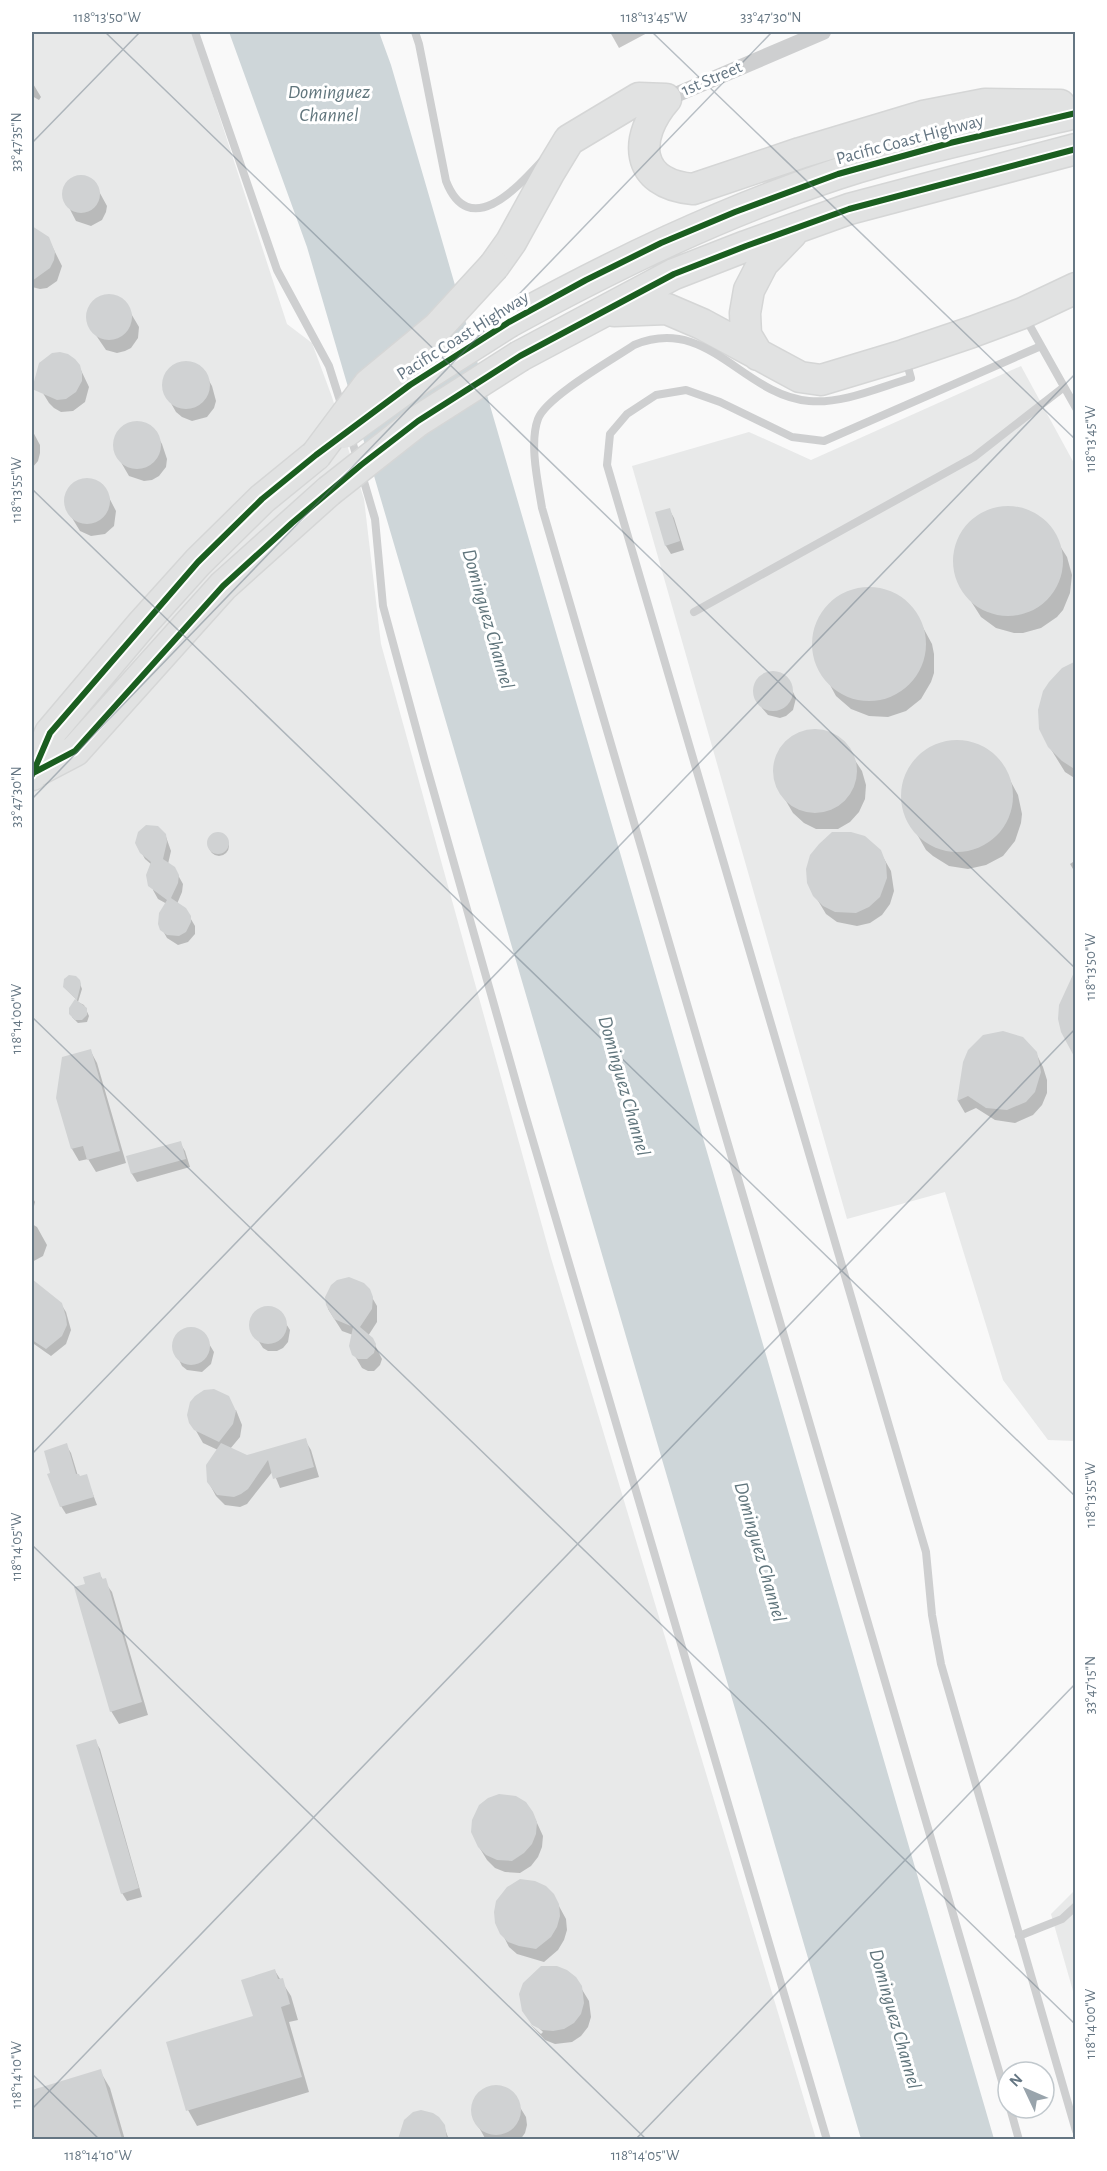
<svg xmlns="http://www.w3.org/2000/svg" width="1107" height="2171" font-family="'Alegreya Sans',sans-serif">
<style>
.built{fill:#e8e9e9}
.water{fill:#ced6d9}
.shadow{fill:#0003}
.building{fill:#d0d2d3}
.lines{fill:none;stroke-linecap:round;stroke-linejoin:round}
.highway-casing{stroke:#d5d6d6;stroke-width:33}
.lane{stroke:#cecfd0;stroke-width:8}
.street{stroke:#cecfd0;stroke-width:16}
.highway{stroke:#e1e2e2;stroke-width:30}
.highway-bridge-casing{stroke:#d5d6d6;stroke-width:33;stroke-linecap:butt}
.highway-bridge{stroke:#e1e2e2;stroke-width:30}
.cycleway-casing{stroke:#fff;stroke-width:10}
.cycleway{stroke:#1b5e20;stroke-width:6}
.ticks{fill:none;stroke:#657683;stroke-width:1.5;stroke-opacity:0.45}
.labels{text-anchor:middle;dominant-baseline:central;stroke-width:6;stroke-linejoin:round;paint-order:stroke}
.street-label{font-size:18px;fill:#657683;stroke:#fff}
.water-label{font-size:20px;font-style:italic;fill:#60757c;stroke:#fff}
.neatline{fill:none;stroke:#657683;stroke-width:2}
.ticks-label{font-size:15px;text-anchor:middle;fill:#657683}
</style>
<rect width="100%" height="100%" fill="#f9f9f9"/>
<path class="built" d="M32 32H192L287 324 312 343 332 397 364 499 381 644 551 1258 816 2139 32 2140Z
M1021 366 1075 465V1441L1048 1440 1003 1380 945 1192 847 1219 632 466 749 432 811 460Z
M1075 1890V1998L1051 1914Z"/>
<path class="water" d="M229 32H379L391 65 994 2139H861L307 247Z"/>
<path class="shadow" d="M610 32H649L619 48Z
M32 82 41 97 39 100 32 96Z
M82 176 91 179 95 184 107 206 106 212 102 220 91 226 76 221 63 196 66 184 70 180Z
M32 230 38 231 48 238 62 266 57 281 47 288 40 289 32 287Z
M105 296H116L123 300 139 327 138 338 131 348 125 351 117 353 106 350 89 325 88 310 98 298Z
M188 363 199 367 204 372 212 386 216 401 214 408 207 417 192 421 182 417 176 412 168 398 164 383 166 376 173 367Z
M79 366 89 387 85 402 73 411 61 412 54 408 49 403 41 390Z
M137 422 148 425 154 430 162 444 167 459 166 467 159 476 152 480 144 481 129 476 115 452 114 445 119 430 129 423Z
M32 430 40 445V453L38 461 32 468Z
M84 479 102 484 116 511 114 526 105 534 91 536 80 531 66 508 65 500 71 486Z
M1004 508H1013L1031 513 1046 524 1067 557 1072 575 1070 593 1063 610 1057 617 1041 628 1023 633H1014L996 628 981 617 960 584 955 566 957 548 960 539 971 524 986 513Z
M669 509 674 518 684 550 671 554 666 546 657 513Z
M861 589 880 590 898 597 913 609 932 644 934 654V673L931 682 921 699 906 711 888 717 869 716 851 709 836 696 817 661 814 652V642L818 624 828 607 843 595Z
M1076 664V779L1065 772 1044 738Z
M770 673 783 676 787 680 796 698 793 710 786 716 780 718 768 715 762 708 755 693 758 681 764 674Z
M811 731 825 732 843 742 862 771 866 785 865 799 859 812 850 822 838 829H816L804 823 793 813 783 796 775 776 776 762 782 749 797 735Z
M947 742H956L975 745 992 754 1004 769 1018 795 1022 814 1021 823 1015 841 1003 856 986 865 968 869 949 866 933 856 926 850 906 815 902 796 905 778 915 761 929 749Z
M165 834 171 851 168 864 174 868 183 884 182 892 177 904 185 909 195 926V934L188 942 178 945 167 938 162 929 167 904 158 899 153 890 152 865 145 859 140 850Z
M209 846a10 10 0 1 1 20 0a10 10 0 1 1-20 0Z
M883 857 891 871 894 891 890 904 882 915 870 923 857 926 837 922 826 914 811 889Z
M1076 860V874L1070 864Z
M79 981 82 989 78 1002 84 1005 89 1016 87 1022 78 1023 72 1017 77 1000 65 988Z
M90 1050 97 1063 126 1163 96 1172 88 1159 79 1161 72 1149 58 1098Z
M1036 1053 1043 1067 1047 1080V1093L1042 1105 1033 1115 1015 1123 995 1120 976 1108 965 1113 958 1101 964 1063Z
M180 1143 185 1151 190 1167 137 1182 132 1174 128 1157Z
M32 1196 35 1202 32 1214Z
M32 1224 37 1227 47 1245 43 1256 32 1262Z
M37 1285 61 1304 66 1312 71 1330 66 1344 51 1356 34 1344 32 1340V1290Z
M370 1294 377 1306V1322L368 1336 372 1339 382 1359 380 1365 374 1371H368L362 1368 355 1356 353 1335 342 1331 328 1309 327 1301Z
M264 1308H273L278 1311 290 1330 288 1342 283 1348 277 1351H268L263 1348 251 1329V1323L254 1315Z
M188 1328 202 1332 214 1352 211 1364 202 1372 187 1370 182 1366 173 1348 177 1334Z
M236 1410 242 1425 240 1437 230 1449 247 1457 305 1440 311 1450 319 1477 280 1488 273 1471 247 1504 240 1507 225 1505 216 1496 210 1485 218 1450 203 1443 191 1422Z
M66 1445 71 1453 78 1476 80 1478 86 1476 97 1505 66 1514 61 1506 51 1474Z
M99 1574 112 1592 148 1715 119 1724 111 1711 87 1585Z
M95 1741 100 1749 142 1897 127 1901 122 1893Z
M532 1812 543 1836 542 1847 538 1857 531 1866 520 1873 505 1872 495 1868 487 1860 479 1847Z
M553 1895 566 1919 567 1930 564 1940 558 1950 544 1962 517 1954 509 1947 502 1933Z
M275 1971 291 1996 298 2020 289 2022 309 2092 197 2126 188 2110 255 2017Z
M575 1978 589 2001 591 2017 588 2027 581 2036 572 2042 555 2044 545 2040 530 2024 541 2034 543 2032 527 2016Z
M100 2071 110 2088 125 2140H32V2091Z
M489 2087H501L508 2090 518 2104 526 2117 527 2125 525 2133 520 2140H486L481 2131 473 2118 474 2100 482 2091Z
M403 2124 444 2126 449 2140 402 2139Z"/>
<path class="building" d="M62 194a19 19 0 1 1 38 0a19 19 0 1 1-38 0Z
M32 226 49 237 55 252 54 260 50 268 32 281Z
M86 317a23 23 0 1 1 46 0a23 23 0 1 1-46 0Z
M60 352 68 354 75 359 80 365 82 373V381L76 392 66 399 57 400 32 389 39 363 52 353Z
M162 385a24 24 0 1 1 48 0a24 24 0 1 1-48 0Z
M113 445a24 24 0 1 1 48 0a24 24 0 1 1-48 0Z
M64 501a23 23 0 1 1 46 0a23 23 0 1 1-46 0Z
M953 561a55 55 0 1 1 110 0a55 55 0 1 1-110 0Z
M670 508 680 541 665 546 655 512Z
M812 644a57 57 0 1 1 114 0a57 57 0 1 1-114 0Z
M1076 661V770L1062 761 1048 747 1039 729 1038 710 1043 691 1049 682 1062 668Z
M753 691a20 20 0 1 1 40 0a20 20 0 1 1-40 0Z
M773 771a42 42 0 1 1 84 0a42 42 0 1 1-84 0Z
M901 796a56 56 0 1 1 112 0a56 56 0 1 1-112 0Z
M146 825 158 826 166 834 167 842 163 859 175 867 179 875 178 883 171 898 186 908 191 916V922L186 932 179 936 167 935 160 930 158 924 159 913 167 900 148 886 146 875 151 862 140 853 135 843 138 832Z
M832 832H851L865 836 881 850 886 863 887 878 880 897 869 907 856 913 835 912 823 906 813 896 807 883 806 869 810 855 819 844Z
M207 843a11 11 0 1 1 22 0a11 11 0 1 1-22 0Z
M1076 968V1060L1061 1032 1058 1019 1059 1005Z
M69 975 76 976 80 980 81 984 77 1000 63 987 64 979Z
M75 999 87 1008V1015L82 1020H75L69 1014V1008Z
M1003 1031 1023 1037 1037 1052 1041 1072 1035 1092 1026 1102 1007 1110 986 1108 968 1096 957 1101 963 1062 968 1050 983 1035Z
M91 1049 120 1151 87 1160 83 1146 71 1149 56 1098 62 1057Z
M181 1141 186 1159 131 1174 126 1156Z
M349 1277 364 1283 370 1289 373 1297 372 1309 360 1327 373 1338 376 1344 374 1353 367 1359H358L352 1355 349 1346 353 1327 334 1319 326 1305 325 1297 331 1285 337 1280Z
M32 1279 62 1303 66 1317 67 1325 62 1336 46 1349 32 1340Z
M249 1325a19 19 0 1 1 38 0a19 19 0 1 1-38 0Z
M172 1346a19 19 0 1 1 38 0a19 19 0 1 1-38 0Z
M214 1389 229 1396 236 1411 233 1424 219 1442 194 1430 189 1423 187 1415 190 1402 195 1396 204 1390Z
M306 1438 314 1467 273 1479 268 1460 248 1489 241 1494 234 1497 217 1495 207 1482 206 1465 221 1443 247 1455Z
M67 1443 76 1474H79L80 1476 87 1474 94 1497 60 1507 47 1474 50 1473 44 1451Z
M100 1572 102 1579 106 1578 142 1702 110 1712 74 1587 85 1584 83 1577Z
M96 1739 139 1888 121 1894 76 1745Z
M499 1794 516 1796 526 1802 533 1812 537 1822 536 1834 532 1844 524 1853 512 1861 497 1860 486 1855 478 1847 471 1832 472 1820 479 1805 488 1798Z
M520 1879 535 1881 546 1886 554 1894 559 1904 560 1916 557 1927 551 1937 536 1949 519 1946 508 1942 500 1934 495 1923 494 1912 496 1901 507 1887Z
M541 1966H557L567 1970 576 1977 582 1986 584 2003 581 2014 574 2023 564 2029 553 2031 542 2030 532 2025 522 2011 519 1994 523 1983Z
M275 1969 278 1979 283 1978 290 2004 281 2007 302 2077 186 2111 166 2042 253 2016 241 1980Z
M101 2069 122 2139H32V2090Z
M471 2110a25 25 0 1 1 50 0a25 25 0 1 1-50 0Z
M421 2110 433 2113 439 2117 445 2125 447 2139H398L404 2120 413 2112Z"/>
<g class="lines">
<g class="highway-casing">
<path id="highway" d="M666 99C633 137 634 184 693 189L800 153 923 116 985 104 1060 105
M494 266 511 242 549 173 569 140 639 98 666 99
M614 311 667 309 702 324 800 377 821 380 904 355 972 332 1023 313 1076 288
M509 322C615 264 722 212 837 174 915 149 996 132 1076 113
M758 355 746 335 745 313 749 290 763 263 792 233
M520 356 674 274 746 246 849 209 1076 149
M33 773 75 751 223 586 329 491
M32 775 50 733 143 623 198 562 262 499 316 455"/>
</g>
<path class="lane" d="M195 32 277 270 329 366 342 407
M415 32 419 44 446 181C469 240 516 189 541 162
M1026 319 1076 408
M1041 346 824 441 792 437 720 402 686 390 656 395 627 414 610 434 607 465 926 1552 932 1615 941 1664 1076 2131
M906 360 911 378C880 387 843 404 809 401 742 395 708 314 634 345 612 360 546 397 538 419 529 443 538 483 542 508L1008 2102
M350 434 375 519 383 606 425 761 523 1107 827 2140
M694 612 974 457 1064 387
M1019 1936 1062 1919 1076 1906
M1010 2108 1019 2140"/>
<path class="street" d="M666 99 823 32"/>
<use href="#highway" class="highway"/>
<g class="highway-bridge-casing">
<path id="highway-bridge" d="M344 433 410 385 509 322
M316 455 369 384 438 327 494 266
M329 491 418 421 520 356"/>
</g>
<use href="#highway-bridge" class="highway-bridge"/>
<g class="cycleway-casing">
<path id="cycleway" d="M33 773 75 751 223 586 292 523 361 465 418 421 520 356 674 274 746 246 849 209 1076 149
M32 775 50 733 198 562 262 499 316 455 410 385 509 322 586 280 661 243 735 212 838 174 950 143 1076 113"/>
</g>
<use href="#cycleway" class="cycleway"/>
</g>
<path class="ticks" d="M105 32 1076 969M652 32 1076 440M32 143 140 32M32 489 1076 1497M32 799 772 32M32 1017 1076 2025M32 1454 1076 373M32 1545 647 2140M32 2074 100 2140M32 2109 1076 1028M635 2140 1076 1683"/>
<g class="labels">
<g class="street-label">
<text transform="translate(712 79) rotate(-23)">1st Street</text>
<text transform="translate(910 140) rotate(-15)">Pacific Coast Highway</text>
<text transform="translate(463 336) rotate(-32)">Pacific Coast Highway</text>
</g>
<g class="water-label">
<text x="329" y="92">Dominguez<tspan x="329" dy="23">Channel</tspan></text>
<text transform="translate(488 619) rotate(74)">Dominguez Channel</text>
<text transform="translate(624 1086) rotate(74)">Dominguez Channel</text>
<text transform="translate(760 1552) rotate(74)">Dominguez Channel</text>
<text transform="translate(895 2019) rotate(74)">Dominguez Channel</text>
</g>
</g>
<rect width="1107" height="2171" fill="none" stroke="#ffffff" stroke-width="66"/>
<g transform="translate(1026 2090) rotate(314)"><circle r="28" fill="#ffffff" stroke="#c1c8cd" stroke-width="1.5"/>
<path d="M0-4.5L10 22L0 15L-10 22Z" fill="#99a4ac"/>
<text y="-9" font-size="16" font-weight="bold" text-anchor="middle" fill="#657683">N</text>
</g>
<rect x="33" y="33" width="1041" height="2105" class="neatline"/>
<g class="ticks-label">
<text x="107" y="22">118°13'50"W</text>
<text x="654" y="22">118°13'45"W</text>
<text x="771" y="22">33°47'30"N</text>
<text transform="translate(16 142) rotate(-90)" y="5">33°47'35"N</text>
<text transform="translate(1090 439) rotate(-90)" y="5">118°13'45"W</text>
<text transform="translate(16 490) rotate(-90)" y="5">118°13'55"W</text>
<text transform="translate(16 797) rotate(-90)" y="5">33°47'30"N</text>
<text transform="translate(1090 967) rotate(-90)" y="5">118°13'50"W</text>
<text transform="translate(16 1019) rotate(-90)" y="5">118°14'00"W</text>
<text transform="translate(1090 1495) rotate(-90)" y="5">118°13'55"W</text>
<text transform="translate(16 1547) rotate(-90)" y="5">118°14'05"W</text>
<text transform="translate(1090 1685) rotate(-90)" y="5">33°47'15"N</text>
<text transform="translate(1090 2024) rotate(-90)" y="5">118°14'00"W</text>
<text transform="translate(16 2075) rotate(-90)" y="5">118°14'10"W</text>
<text x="98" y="2160">118°14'10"W</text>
<text x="645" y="2160">118°14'05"W</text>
</g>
</svg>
